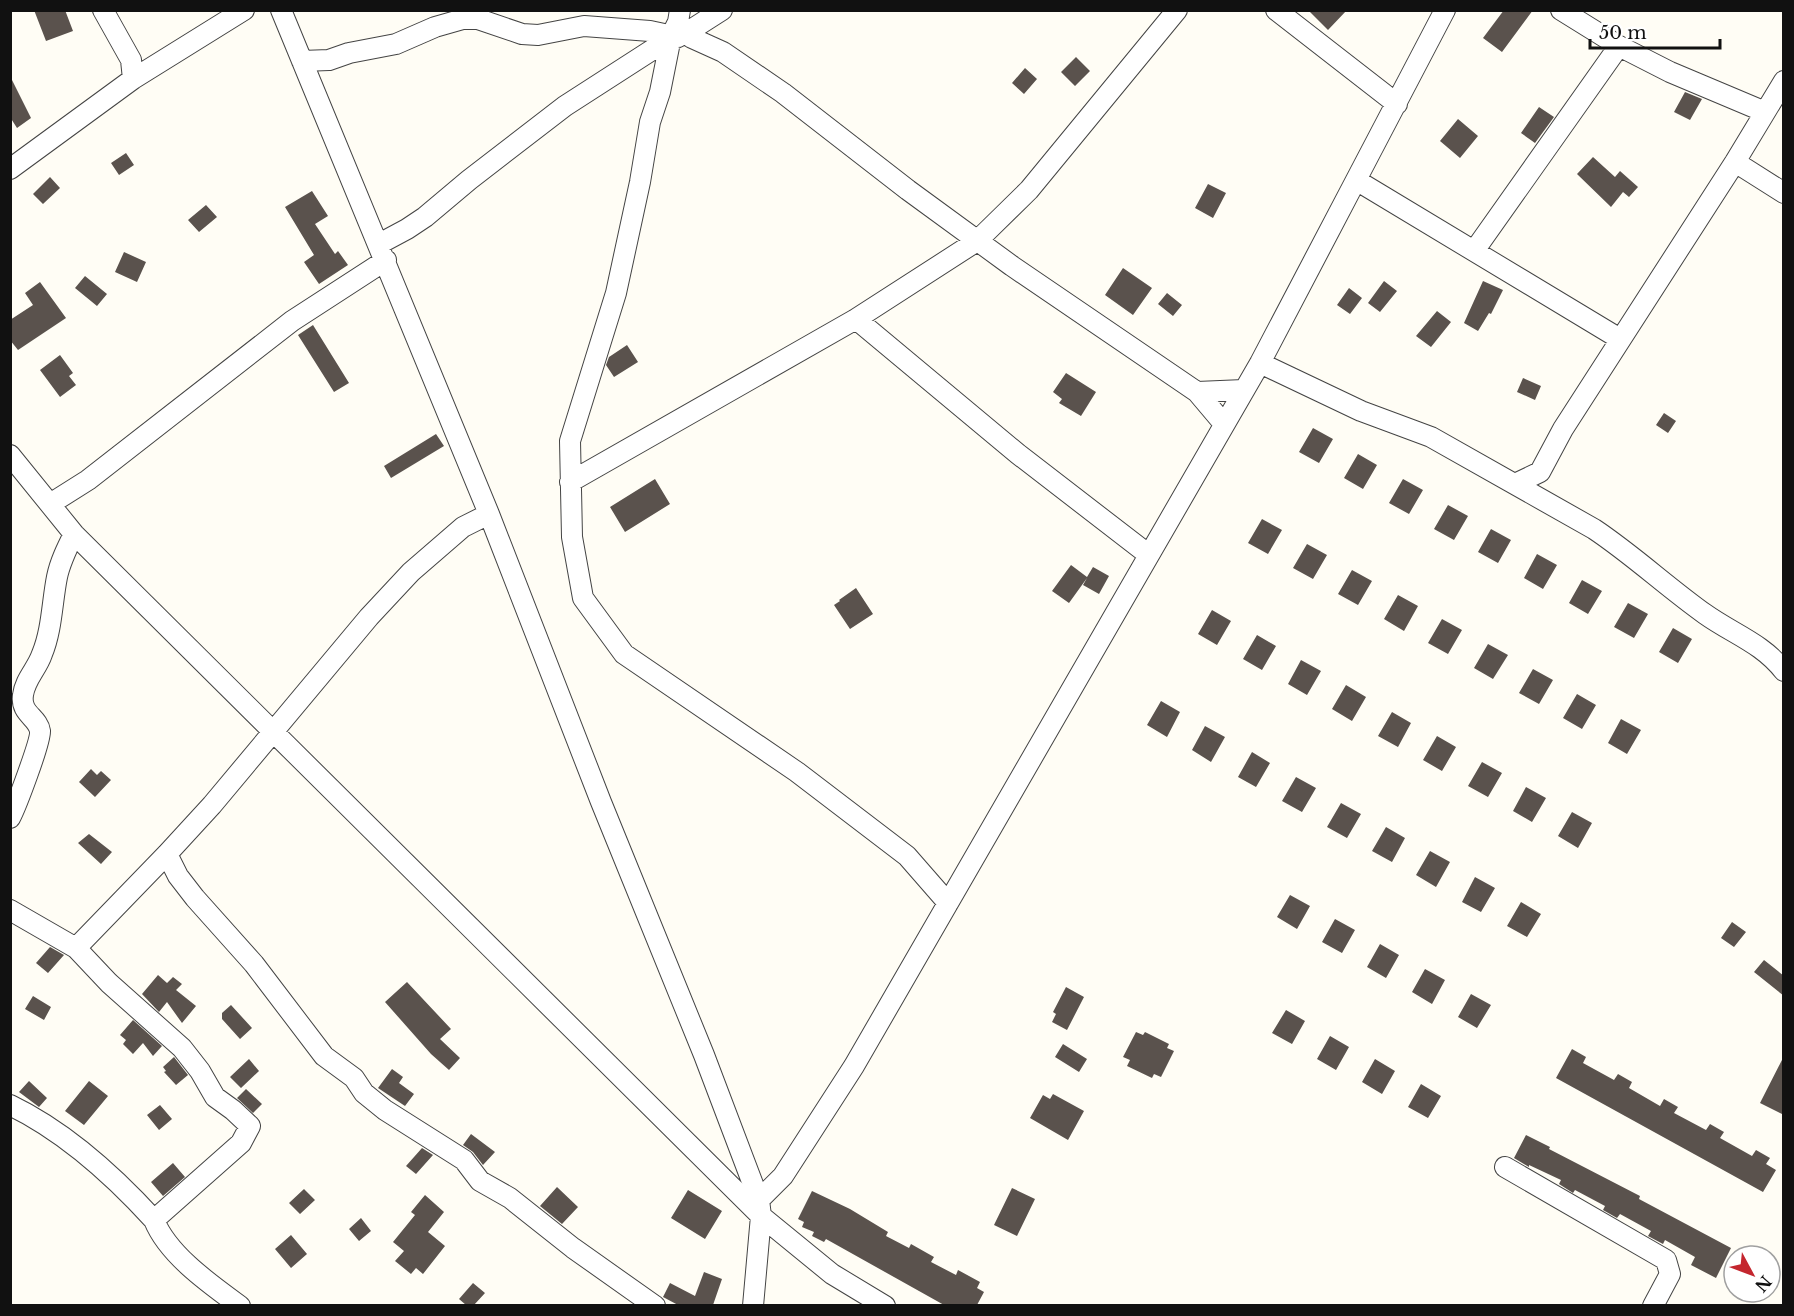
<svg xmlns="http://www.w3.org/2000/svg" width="1794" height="1316" font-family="'Libre Baskerville',serif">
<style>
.building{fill:#5a524d}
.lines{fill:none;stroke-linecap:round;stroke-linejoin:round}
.street-casing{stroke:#444;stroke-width:22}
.street{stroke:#fff;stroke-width:20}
</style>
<rect width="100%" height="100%" fill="#fffdf5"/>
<path class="building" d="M34 10H65L73 31 46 41Z
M1308 10H1347L1328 30Z
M1504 10H1533L1502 52 1483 38Z
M1076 57 1090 71 1075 86 1061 72Z
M1025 68 1037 79 1024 94 1012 83Z
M10 76 31 118 17 128 10 117Z
M1685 92 1702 99 1690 120 1674 112Z
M1539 107 1554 117 1535 143 1521 133Z
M1458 119 1478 136 1460 158 1440 141Z
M126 153 134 165 119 175 111 163Z
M1593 157 1615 177 1620 171 1638 187 1629 197 1623 192 1611 207 1577 174Z
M50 177 60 188 43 204 33 194Z
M1208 184 1226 193 1213 218 1195 208Z
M312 191 328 216 315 224 335 254 338 251 348 265 319 284 304 262 314 255 285 207Z
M206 205 217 217 199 232 188 220Z
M124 252 146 262 137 282 115 272Z
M1123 268 1152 288 1133 315 1105 295Z
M85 276 107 294 97 306 75 288Z
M1384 281 1397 291 1380 312 1368 303Z
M1483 281 1503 290 1491 314 1489 313 1478 331 1464 323Z
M40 282 66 318 18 350 10 340V320L33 305 25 293Z
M1349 288 1362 298 1350 314 1337 305Z
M1167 293 1182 305 1173 316 1158 304Z
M1437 311 1451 322 1431 347 1416 336Z
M313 325 349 383 334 392 298 335Z
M627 345 638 362 614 377 606 365 609 357Z
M60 355 73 373 69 376 76 385 60 397 40 370Z
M1066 373 1096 392 1081 416 1059 403 1062 399 1053 392Z
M1523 378 1541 386 1535 400 1517 392Z
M1664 413 1676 421 1668 433 1656 425Z
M1313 428 1333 439 1319 463 1299 452Z
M436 434 444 446 391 478 384 466Z
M1358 454 1377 465 1363 489 1344 478Z
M655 479 670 504 625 532 610 507Z
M1403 479 1423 490 1409 514 1389 503Z
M1448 505 1468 516 1454 540 1434 529Z
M1262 519 1282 530 1268 554 1248 543Z
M1491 529 1511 540 1498 563 1478 552Z
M1307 544 1327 555 1313 579 1293 568Z
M1537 554 1557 565 1543 589 1524 578Z
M1071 565 1087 577 1093 567 1109 576 1099 594 1083 585 1087 578 1069 603 1052 591Z
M1352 570 1372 581 1358 605 1338 594Z
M1582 580 1602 591 1588 614 1569 603Z
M856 588 873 614 850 629 834 605 840 601 839 600Z
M1398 595 1418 606 1404 631 1384 619Z
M1628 603 1648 614 1634 638 1614 627Z
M1212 610 1231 621 1217 645 1198 634Z
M1442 619 1462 630 1448 654 1428 643Z
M1673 628 1692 639 1678 663 1659 652Z
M1257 635 1276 646 1262 670 1243 659Z
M1488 644 1508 655 1493 679 1474 668Z
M1301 660 1321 671 1307 695 1288 684Z
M1533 669 1553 680 1539 704 1519 693Z
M1346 685 1366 697 1352 721 1332 709Z
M1577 694 1596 705 1582 729 1563 718Z
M1161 701 1180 712 1167 737 1147 725Z
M1392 712 1411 723 1398 747 1378 736Z
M1621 719 1641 730 1627 754 1608 743Z
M1205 726 1225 737 1211 762 1192 750Z
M1437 736 1456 747 1442 771 1423 760Z
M1252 752 1270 763 1256 787 1238 777Z
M1482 762 1502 773 1488 797 1468 786Z
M91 769 97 775 101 771 111 780 95 797 79 782Z
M1296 777 1316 788 1302 812 1282 801Z
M1526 787 1546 798 1532 822 1513 811Z
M1341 803 1361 814 1347 838 1327 827Z
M1572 812 1592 823 1578 848 1558 836Z
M1386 827 1405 838 1392 862 1372 851Z
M89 834 112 852 101 864 78 843Z
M1430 851 1450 862 1436 887 1416 875Z
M1475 877 1495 888 1481 912 1462 902Z
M1290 895 1310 906 1297 929 1277 917Z
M1521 902 1541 914 1527 937 1507 926Z
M1335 919 1355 930 1342 953 1322 942Z
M1732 922 1746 932 1734 947 1721 938Z
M1380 944 1399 955 1386 978 1367 967Z
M50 947 64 955 48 973 36 963Z
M1764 960 1784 976V996L1754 972Z
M1425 969 1445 980 1432 1004 1412 992Z
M158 975 167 983 173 977 182 984 176 990 196 1006 182 1023 167 1002 159 1012 142 994Z
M407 982 451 1029 440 1039 460 1058 449 1070 431 1054 385 1002Z
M1066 987 1084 997 1067 1030 1052 1022 1056 1014 1053 1012Z
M1471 994 1491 1005 1477 1028 1458 1017Z
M33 996 51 1007 44 1020 25 1009Z
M231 1005 252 1028 240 1039 222 1019V1013Z
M1286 1010 1305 1021 1292 1044 1272 1033Z
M133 1020 162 1046 153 1056 143 1043 133 1054 123 1044 126 1040 120 1035Z
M1136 1032 1143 1035 1145 1032 1169 1044 1167 1048 1174 1051 1161 1077 1154 1074 1152 1078 1127 1066 1130 1060 1123 1057Z
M1330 1036 1349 1047 1336 1070 1317 1059Z
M1063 1044 1087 1059 1079 1072 1055 1057Z
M1572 1049 1586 1057 1583 1063 1614 1080 1618 1074 1632 1082 1629 1088 1660 1106 1664 1099 1678 1107 1674 1113 1706 1130 1710 1124 1724 1132 1720 1138 1752 1156 1756 1150 1770 1158 1766 1164 1776 1170 1763 1192 1556 1078Z
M1784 1056V1115L1760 1103Z
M174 1057 188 1075 176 1085 164 1072 166 1071 163 1067Z
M249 1059 259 1071 241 1088 230 1077Z
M1375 1059 1395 1071 1382 1094 1362 1082Z
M392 1069 403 1077 399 1083 414 1094 405 1106 378 1088Z
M29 1081 47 1098 39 1107 19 1092Z
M89 1081 108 1096 84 1125 65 1111Z
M1421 1084 1441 1096 1428 1118 1408 1107Z
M246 1089 262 1104 253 1113 237 1098Z
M1053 1094 1084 1111 1068 1140 1030 1118 1043 1095 1050 1099Z
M160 1105 172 1119 159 1130 147 1115Z
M471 1134 495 1152 483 1165 473 1152 463 1145Z
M1526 1135 1550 1147 1549 1149 1640 1196 1639 1199 1731 1248 1716 1278 1691 1265 1695 1257 1665 1240 1663 1244 1648 1236 1651 1231 1620 1214 1617 1218 1603 1210 1605 1206 1575 1190 1573 1193 1559 1184 1561 1180 1529 1165V1167L1514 1158Z
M422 1148 433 1155 416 1174 406 1166Z
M173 1163 185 1177 163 1196 151 1182Z
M557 1187 578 1207 562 1224 540 1206Z
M1012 1188 1035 1199 1017 1236 994 1225Z
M304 1189 315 1200 300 1214 289 1203Z
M688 1190 722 1211 705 1239 671 1218Z
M812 1191 850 1209 888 1232 886 1236 909 1248 911 1244 934 1257 931 1262 956 1275 958 1270 980 1282 977 1288 984 1292 977 1305H944L826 1239 824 1242 812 1236 814 1232 802 1227 804 1222 798 1219Z
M425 1195 444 1212 428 1232 445 1246 423 1274 416 1268 411 1274 395 1261 404 1251 393 1242 415 1215 411 1212Z
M361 1218 371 1231 359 1241 349 1229Z
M291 1235 307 1254 291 1268 275 1249Z
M704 1272 722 1279 713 1305H678L663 1297 670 1283 695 1296Z
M473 1283 485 1293 474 1305H466L459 1299Z"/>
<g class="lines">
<g class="street-casing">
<path id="street" d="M103 10 131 60 133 79
M281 10 489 514 601 802 704 1055 759 1200 761 1216 753 1306
M1276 10 1397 104
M1561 10 1619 46 1670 72 1765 112
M686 33 692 38 723 52 783 93 908 190 1012 266 1197 392 1224 424
M671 36 678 22 680 10
M670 42 660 92 650 122 640 182 616 293 570 441 572 537 583 598 624 654 797 772 907 856 948 903
M302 61 329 60 349 53 396 44 435 27 463 19H478L522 34 538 35 584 26 650 31 678 37
M1735 162 1784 193
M10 169 133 79 244 10
M1356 180 1445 10
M379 244 407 229 425 217 469 180 565 106 655 48 686 33 722 10
M1474 251 1619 46
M856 319 1018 454 1149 555
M1260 363 1361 411 1431 437 1594 529C1633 555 1667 587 1705 614 1733 634 1762 643 1784 671
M1197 392 1244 390
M10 455 74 534 761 1216 832 1274 885 1306
M570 482 856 319 977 241 1029 190 1177 10
M1515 484 1540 472 1563 429 1735 162 1784 81
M50 504 88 480 292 321 386 260
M10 818C16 807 41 741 40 731 38 717 20 714 23 695 25 679 37 669 42 654 52 630 52 602 57 577 60 562 67 548 74 534
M167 854 178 876 195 898 254 964 324 1056 354 1078 364 1093 385 1110 464 1160 480 1181 510 1198 573 1248 655 1306
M10 910 76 948 109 983 182 1048 200 1071 215 1097 233 1110 250 1126 241 1143 154 1220
M76 948 167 854 212 805 369 617 411 572 463 527 489 514
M10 1105C66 1132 113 1175 154 1220 168 1255 210 1284 240 1306
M1505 1167 1666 1260 1670 1274 1653 1306
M759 1200 783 1176 854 1066 1260 363 1356 180 1620 339"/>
</g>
<use href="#street" class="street"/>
</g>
<rect width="1794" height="1316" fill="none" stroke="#111111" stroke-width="24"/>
<g transform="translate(1752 1274) rotate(131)"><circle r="28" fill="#ffffff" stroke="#a0a0a0" stroke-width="1.5"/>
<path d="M0-4.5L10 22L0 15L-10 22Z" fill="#c4262e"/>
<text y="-9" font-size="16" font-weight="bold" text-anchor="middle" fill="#111111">N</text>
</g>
<path d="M1590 39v9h130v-9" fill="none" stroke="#111111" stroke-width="3"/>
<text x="1599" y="39" font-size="18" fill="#111111" stroke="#ffffff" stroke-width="4.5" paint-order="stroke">50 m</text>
</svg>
